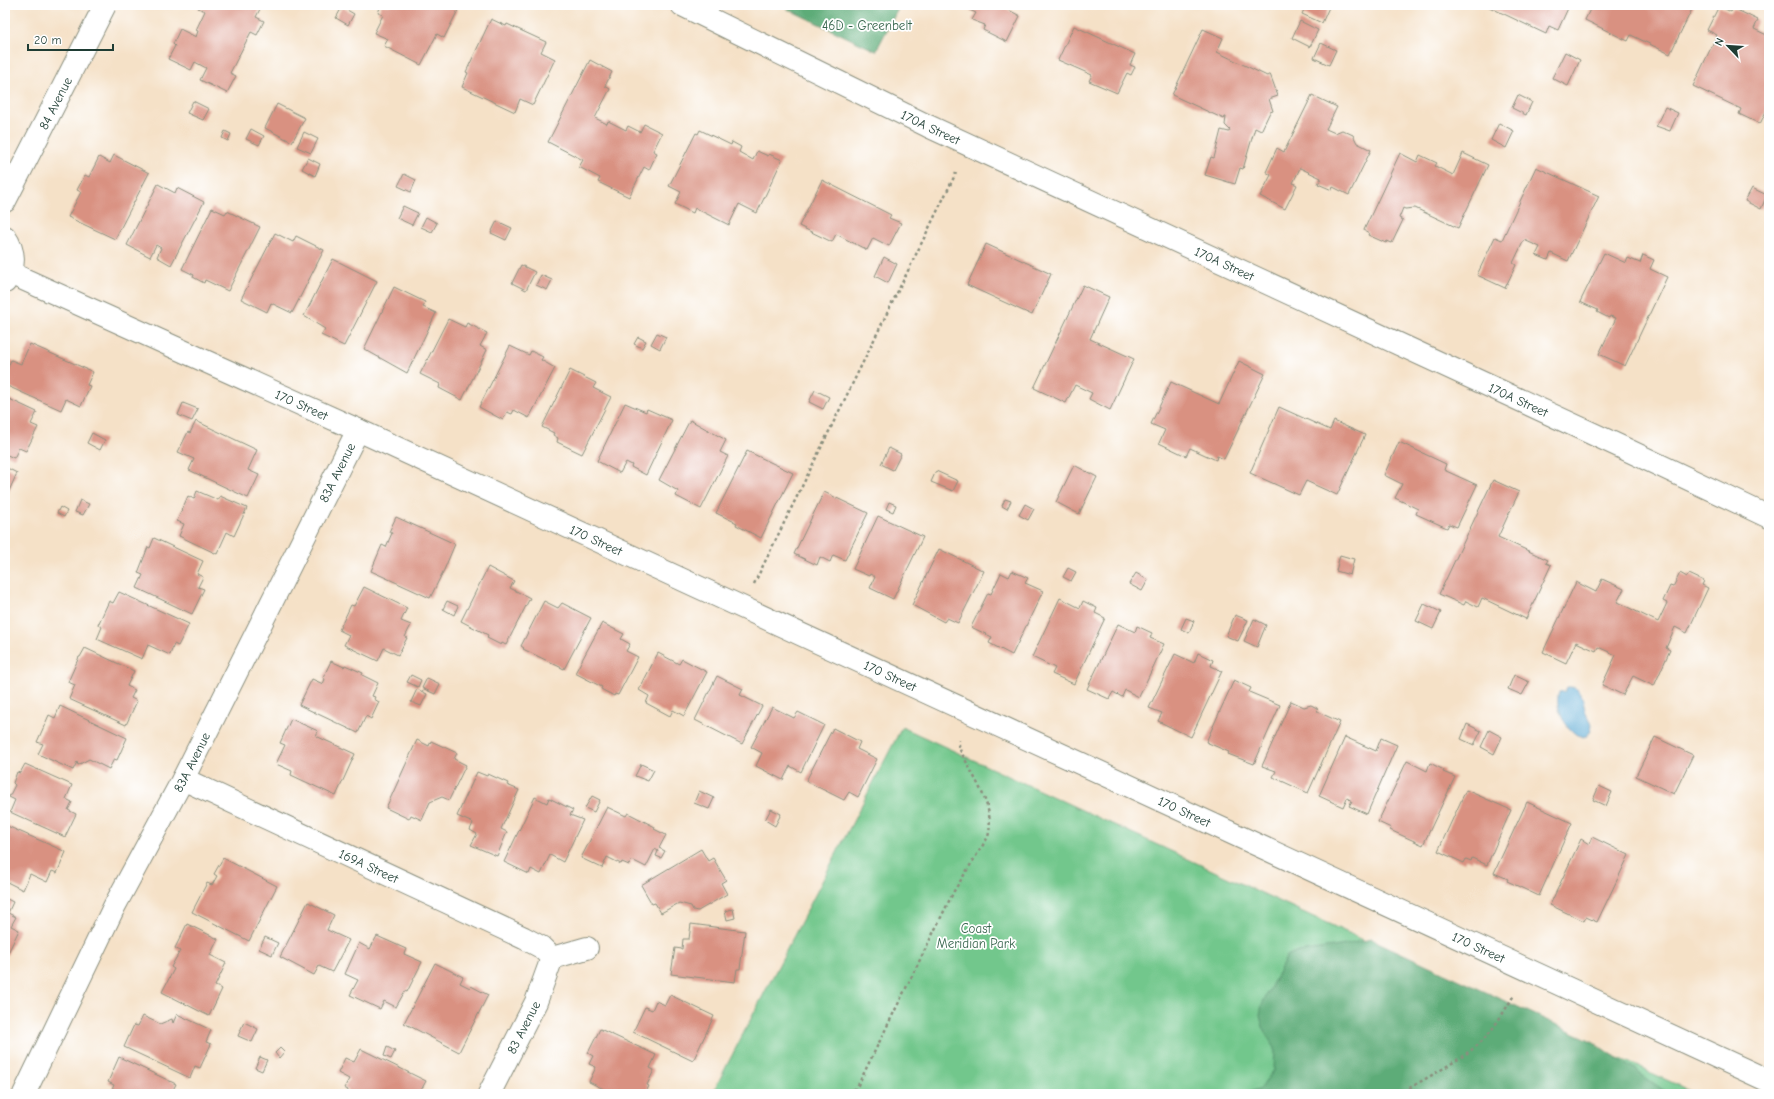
<svg xmlns="http://www.w3.org/2000/svg" width="1774" height="1099" font-family="'Comic Neue',sans-serif">
<style>
.green{fill:#72c78c;stroke:#488260}
.forest{fill:#5dac78;stroke:#3e7456}
.water{fill:#58a8d2;stroke:#3c7283}
.building{fill:#d99181}
.lines{fill:none;stroke-linecap:round;stroke-linejoin:round}
.minor-casing{stroke:#8a8f7e;stroke-width:24}
.path{stroke:#8a8f7e;stroke-width:2.5;stroke-dasharray:3 3;stroke-linecap:butt}
.minor{stroke:#fff;stroke-width:22}
.labels{text-anchor:middle;dominant-baseline:central;stroke-width:3.5;stroke-linejoin:round;paint-order:stroke}
.park-label{font-size:13px;fill:#38664e;stroke:#fff}
.street-label{font-size:13px;fill:#1f3d34;stroke:#fff}
</style>
<rect width="100%" height="100%" fill="#fff"/>
<filter id="ink" filterUnits="userSpaceOnUse"><feTurbulence type="fractalNoise" baseFrequency=".025" numOctaves="2"/><feDisplacementMap in="SourceGraphic" scale="8" xChannelSelector="R" yChannelSelector="G"/><feConvolveMatrix kernelMatrix="1 2 1 2 8 2 1 2 1" color-interpolation-filters="sRGB"/></filter>
<filter id="wash" filterUnits="userSpaceOnUse"><feTurbulence type="fractalNoise" baseFrequency=".012" numOctaves="4" result="noise"/><feDisplacementMap in="SourceGraphic" scale="16" xChannelSelector="R" yChannelSelector="G"/><feGaussianBlur stdDeviation="0.9" result="paint"/><feColorMatrix in="noise" values="0 0 0 0 0 0 0 0 0 0 0 0 0 0 0 0 0 1.4 0 .05"/><feComposite in="paint" operator="in"/></filter>
<g filter="url(#wash)">
<rect width="100%" height="100%" fill="#f5e1c7"/>
<path class="green" d="M902 727 1697 1094H712Z"/>
<path class="forest" d="M779 5H900L876 51Z
M1371 939 1594 1042 1669 1094H1245L1260 1088 1274 1070 1275 1048 1265 1033 1260 1016 1262 1004 1287 956 1293 953 1346 945Z"/>
<path class="water" d="M1567 687C1584 686 1582 701 1586 713 1587 717 1590 720 1592 724 1588 758 1550 716 1559 692L1565 691Z"/>
<g id="blocks">
<path class="building" d="M200 5H262L256 17 264 21 257 35 251 32 230 73 236 76 227 93 200 80 206 68 195 62 191 70 168 59 175 46 173 44 180 29 196 37 198 31 196 30 205 11 198 8Z
M381 5H448L458 10 444 38 437 34 421 65 384 46 388 39 374 33 383 15 378 13Z
M959 5H1009L1007 9 1020 16 1007 42 983 30 985 25 972 20 976 13Z
M1306 5H1330L1322 23 1302 14Z
M1485 5H1567L1569 6 1558 30 1549 26 1546 34Z
M1592 5H1694L1670 54 1631 35 1628 41 1585 20Z
M1719 6 1731 12 1733 8 1758 20 1754 29 1769 36V105L1760 124 1739 114 1741 109 1693 86 1717 35 1707 30Z
M342 7 354 14 348 25 336 18Z
M491 19 506 26 507 24 546 42 541 52 555 59 533 105 520 99 515 112 462 87 468 73 466 72Z
M1300 21 1318 30 1310 47 1292 38Z
M1074 26 1135 54 1130 65 1135 67 1131 75 1127 73 1117 93 1089 81 1092 75 1058 60Z
M1203 29 1223 38 1217 52 1267 76 1270 74 1278 96 1269 99 1273 111 1270 112 1261 131 1255 128 1243 169 1240 168 1235 184 1205 175 1211 157 1214 158 1221 130 1229 132 1230 130 1225 125 1226 117H1225L1224 119 1172 95Z
M1321 43 1336 50 1329 65 1314 58Z
M1565 52 1580 60 1568 86 1552 78Z
M590 60 612 72 605 86 610 89 595 118 607 124 608 121 626 130 628 126 640 132 644 124 662 133 653 151 657 153 649 170 644 167 629 197 598 182 600 178 579 167 583 160 548 142Z
M1312 95 1337 107 1326 129 1335 133 1342 130 1353 135 1357 143 1371 150 1349 195 1333 187 1332 190 1318 184 1321 178 1300 168 1293 183 1297 185 1285 209 1260 196 1271 175 1266 172 1277 148 1284 152Z
M1518 95 1532 102 1526 115 1512 108Z
M193 101 209 109 203 120 187 113Z
M277 104 305 118 292 142 265 128Z
M1665 107 1678 113 1670 131 1656 126Z
M1499 123 1514 131 1506 148 1491 140Z
M251 129 264 136 259 145 246 139Z
M700 130 731 145 732 142 741 147 739 152 753 160 757 151 768 156 769 154 782 160 757 213 739 204 729 225 695 208 693 213 675 204 681 192 669 186 696 133 698 134Z
M225 131 231 134 228 141 222 138Z
M304 132 318 139 311 153 297 147Z
M1400 153 1417 162 1420 155 1437 163 1435 166 1453 175 1463 153 1488 165 1458 228 1415 208 1405 209 1403 208 1399 218 1403 220 1392 243 1387 241 1386 243 1368 235 1369 233 1364 230Z
M114 155 149 173 115 239 68 217 81 192 77 190 85 175 89 177 99 157 110 163Z
M308 158 320 164 315 176 302 169Z
M1536 167 1599 196 1568 261 1551 253 1548 260 1536 255 1540 247 1524 240 1513 263 1516 265 1505 288 1477 275 1495 237 1502 240Z
M404 174 416 180 411 192 398 186Z
M822 180 891 215 889 218 901 223 889 246 873 238 867 250 836 234 832 242 799 226Z
M158 184 175 193 177 188 204 202 171 265 157 257 161 248 156 245 150 257 127 245Z
M1752 188 1767 195 1761 209 1745 201Z
M403 206 418 213 412 225 397 218Z
M212 208 225 214 227 211 260 227 228 291 205 280 204 283 193 277 194 275 182 269Z
M426 217 437 223 432 232 421 227Z
M497 221 512 228 506 240 491 233Z
M275 233 293 242 296 236 324 250 292 313 271 303 267 312 241 299Z
M986 244 1051 274 1032 315 967 285Z
M1604 253 1626 263 1628 258 1640 263 1643 255 1654 260 1650 269 1667 277 1625 366 1599 354 1616 318 1610 316 1609 318 1597 312 1598 310 1580 302Z
M884 257 897 264 888 283 875 276Z
M333 259 377 281 344 346 321 335 325 329 304 316Z
M521 265 535 272 526 290 512 283Z
M541 275 552 280 547 290 536 285Z
M1083 285 1109 297 1090 339 1134 359 1110 410 1089 399 1092 393 1075 385 1066 403 1034 388Z
M394 287 425 302 423 307 436 313 407 373 364 349Z
M448 319 465 327 467 323 487 333 480 346 487 350 462 400 439 388 440 384 420 374Z
M657 333 666 337 660 349 651 344Z
M638 337 646 341 642 348 634 344Z
M30 344 93 372 87 385 90 386 81 406 66 399 61 410 5 385V374L11 360 21 364Z
M510 346 529 355 531 351 543 357 541 360 555 368 529 418 514 410 512 414 507 412 503 420 479 407Z
M1239 361 1265 374 1224 459 1217 456 1216 460 1190 448 1186 456 1159 443 1165 430 1151 424 1171 382 1219 404Z
M570 370 596 383 593 388 611 397 582 454 557 442 558 438 553 435 554 433 542 427Z
M815 390 829 397 823 409 809 402Z
M5 397 37 412 31 424 38 427 26 451 19 448 14 458 5 454Z
M183 403 198 409 192 421 178 415Z
M625 403 646 412 647 409 672 420 646 475 631 467 632 465 626 462 620 473 597 461Z
M1279 407 1330 430 1334 421 1365 435 1337 495 1306 481 1299 495 1250 473Z
M690 420 726 440 720 452 728 456 701 509 676 496 678 491 659 480Z
M196 421 257 450 248 470 259 475 248 498 189 470 194 459 178 452 188 432 190 433Z
M92 433 105 440 100 450 87 443Z
M1399 442 1446 464 1444 470 1477 485 1457 527 1449 524 1447 528 1416 514 1418 509 1395 498 1402 484 1384 475Z
M889 448 901 454 893 470 881 464Z
M747 451 793 473 761 538 736 525 737 523 716 513Z
M1074 465 1097 477 1079 514 1056 502Z
M5 467 17 473 5 500Z
M936 471 958 481 953 491 931 482Z
M1493 480 1519 492 1498 537 1548 560 1546 563 1551 565 1526 619 1482 598 1478 607 1466 601 1464 605 1439 594Z
M197 491 218 500 220 496 247 508 234 536 227 532 217 554 179 536 184 524 177 521 188 496 194 499Z
M824 492 868 513 845 560 833 555 830 562 820 557 817 565 794 554Z
M1005 499 1011 501 1007 509 1002 506Z
M80 500 89 504 83 515 75 512Z
M889 502 896 505 893 512 886 509Z
M1025 504 1034 509 1028 520 1019 515Z
M60 507 67 511 64 517 57 513Z
M878 516 923 537 893 599 870 588 875 577 870 574 869 576 853 569Z
M396 517 455 544 444 570 430 598 371 571 382 545 386 547 392 533 389 532Z
M154 538 203 561 197 574 203 577 198 587 204 589 192 614 137 588 143 575 138 573 148 547 150 548Z
M939 549 984 571 958 623 947 618 944 622 912 605Z
M1340 555 1354 559 1350 575 1336 571Z
M488 567 514 581 510 588 530 598 506 645 502 643 501 645 487 638 488 635 461 621Z
M1068 568 1076 572 1071 581 1063 577Z
M1012 571 1028 578 1025 583 1043 591 1012 655 989 643 992 637 971 627 988 593 991 594 1001 573 1009 577Z
M1136 573 1148 580 1142 591 1129 584Z
M1680 573 1687 577 1689 574 1704 581 1702 585 1708 588 1687 633 1675 627 1666 648 1670 650 1654 686 1633 676 1623 695 1602 685 1616 655 1598 647 1596 651 1576 642 1566 663 1543 652 1576 582 1596 592 1602 579 1624 589 1617 602 1658 622 1667 603 1663 601 1670 586 1673 587Z
M364 587 407 608 401 621 411 625 405 637 407 638 398 655 384 648 378 661 344 645 349 635 339 630 351 605 354 606Z
M119 592 189 624 178 646 174 644 170 655 148 645 142 659 97 639 102 627 98 625 109 601 113 603Z
M1060 598 1080 608 1083 601 1097 608 1095 613 1105 618 1074 684 1052 674 1055 668 1032 657Z
M447 601 458 606 454 615 443 609Z
M544 601 558 608 562 603 591 618 564 669 523 649 524 648 521 646Z
M1424 604 1441 612 1433 629 1416 621Z
M1235 615 1248 620 1238 641 1226 636Z
M1186 618 1194 621 1189 633 1181 629Z
M1254 619 1266 625 1257 647 1244 641Z
M602 623 624 634 621 639 630 644 626 651 638 657 618 695 615 694 614 696 601 689 602 687 575 673Z
M1118 624 1135 632 1137 626 1152 633 1150 638 1164 644 1139 697 1125 690 1122 697 1113 692 1109 699 1087 689Z
M85 648 134 671 127 686 135 690 131 698 137 701 126 725 69 699 75 685 68 682 79 657H80Z
M658 653 679 664 682 659 707 672 684 716 673 710 670 716 646 703 649 696 639 690Z
M1198 653 1213 660 1211 666 1222 671 1191 737 1158 721 1162 713 1149 708 1175 654 1194 663Z
M331 661 344 667 345 665 363 673 362 675 378 683 372 696 375 697 374 699 379 702 371 719 366 716 358 733 299 705 312 679 323 684 325 679 323 678Z
M411 675 421 680 418 687 407 682Z
M1514 675 1529 682 1522 695 1508 689Z
M717 676 743 689 740 695 762 706 742 744 695 720Z
M427 678 440 684 435 694 422 688Z
M1234 680 1251 688 1249 692 1280 705 1254 764 1228 754 1229 752 1206 742Z
M417 689 427 694 421 706 411 702Z
M1291 701 1304 707 1311 705 1317 708 1318 712 1340 722 1308 793 1273 777 1276 771 1262 766Z
M60 706 127 738 117 760 114 759 109 769 89 759 78 765 77 762 73 770 38 754 43 744 37 742 49 715 55 718Z
M772 707 794 718 798 712 824 725 801 772 790 766 783 780 756 766 762 753 751 747Z
M291 719 318 731 316 736 355 754 336 796 291 775 292 771 276 764 285 745 280 743Z
M1467 724 1481 731 1474 745 1461 739Z
M833 728 860 742 857 749 877 759 858 797 849 792 844 800 806 781Z
M1489 730 1502 737 1494 754 1481 747Z
M1345 737 1376 751 1381 738 1397 745 1367 814 1349 806 1352 801 1347 798 1343 807 1319 796Z
M1655 737 1693 755 1674 794 1636 776Z
M417 740 429 746 431 741 457 753 454 759 466 765 449 800 442 797 430 802 422 820 411 815 409 819 386 808Z
M1407 761 1427 771 1430 763 1444 770 1443 772 1455 777 1423 845 1390 830 1391 828 1378 822Z
M25 764 72 785 66 799 72 802 68 810 76 814 65 837 10 812 15 800 9 797 15 785 13 783 17 772 20 773Z
M641 764 654 770 648 781 635 776Z
M477 772 487 776 488 774 508 783 507 785 519 790 501 829 507 832 497 856 471 845 477 834 470 830 473 823 457 816Z
M1599 786 1612 792 1606 806 1593 800Z
M1466 790 1511 810 1487 865 1472 858 1471 861 1466 859 1464 863 1438 851Z
M699 791 714 798 709 809 694 803Z
M592 796 600 800 594 812 585 808Z
M535 797 547 803 549 798 573 810 570 815 583 820 563 862 550 855 541 874 531 869 529 874 504 862Z
M1527 802 1572 823 1539 896 1507 881 1508 879 1494 873Z
M607 807 626 816 628 813 655 827 654 829 666 835 659 848 665 851 661 858 656 856 658 851 655 849 646 867 632 860 629 865 622 862 621 864 607 857 602 868 581 858Z
M771 809 781 814 775 826 765 820Z
M5 825 66 852 57 873 52 871 47 882 30 874 23 890 5 881Z
M1592 837 1629 855 1597 922 1586 917 1584 921 1550 905 1581 839 1589 844Z
M701 849 708 861 713 858 726 880 721 883 727 894 698 911 693 910 691 906 679 903 661 913 655 903 652 904 641 885Z
M223 858 277 886 249 941 192 912 207 883 212 885 217 876 214 874Z
M5 898 13 902 8 913 16 917 11 926 19 930 7 955 5 954Z
M308 902 334 915 327 930 349 940 332 972 319 966 314 975 280 957Z
M733 909 735 918 727 920 725 911Z
M187 924 218 939 210 955 226 963 215 986 222 989 209 1016 162 992 174 969 171 967 180 951 175 948Z
M691 924 745 931 740 969H737L735 982 671 974 675 948 682 949 683 939H689Z
M377 936 406 949 404 954 422 962 407 992 405 991 396 1007 384 1001 380 1009 350 995 358 980 345 974 359 943 370 949Z
M265 937 278 943 272 955 259 949Z
M435 963 463 977 460 983 470 988 471 986 488 995 459 1052 404 1023Z
M670 995 714 1016 693 1061 633 1032 645 1007 652 1010 656 1001 665 1005Z
M177 1014 211 1030 206 1042 211 1044 200 1068 195 1066 190 1078 124 1047 134 1025 138 1026 143 1016 160 1024 172 1019 173 1023Z
M244 1022 258 1029 252 1042 238 1036Z
M600 1029 656 1055 650 1068 654 1070 647 1085 649 1086 645 1094H614L589 1082 596 1067 589 1064 593 1056 588 1053Z
M387 1047 395 1051 391 1059 384 1056Z
M280 1048 284 1052 279 1058 275 1053Z
M361 1049 426 1081 419 1094H347L348 1090 344 1088 349 1079 338 1073 345 1058 354 1062Z
M119 1057 176 1084 171 1094H110L114 1085 108 1082Z
M260 1057 267 1060 262 1071 255 1068Z"/>
</g>
</g>
<g filter="url(#ink)">
<use href="#blocks" fill-opacity="0" stroke="#8a8f7e" stroke-width="1"/>
<g class="lines">
<g class="minor-casing">
<g id="minor">
<path id="s1" d="M682 5 928 126 1619 446 1769 517"/>
<path id="s2" d="M5 201 105 5"/>
<path d="M5 237C15 251 16 268 5 282"/>
<path id="s3" d="M10 273 358 430 1769 1081"/>
<path id="s4" d="M183 779 524 938 541 947 552 958"/>
<path d="M552 958 587 948"/>
<path id="s5" d="M24 1094 114 907 183 779 358 430"/>
<path id="s6" d="M489 1094 536 1002 552 958"/>
</g>
</g>
<path class="path" d="M754 584 956 173
M849 1094 858 1085 954 891 988 837C995 810 979 787 967 763 963 755 958 750 959 740
M1399 1094C1424 1079 1458 1062 1480 1043 1494 1029 1504 1012 1514 995"/>
<use href="#minor" class="minor"/>
</g>
</g>
<g class="labels">
<g class="park-label">
<text x="867" y="25">46D - Greenbelt</text>
<text x="976" y="928">Coast<tspan x="976" dy="15">Meridian Park</tspan></text>
</g>
<g class="street-label">
<text stroke="none"><textPath href="#s2" startOffset="110">84 Avenue</textPath></text>
<text stroke="none"><textPath href="#s1" startOffset="277">170A Street</textPath></text>
<text stroke="none"><textPath href="#s1" startOffset="601">170A Street</textPath></text>
<text stroke="none"><textPath href="#s1" startOffset="925">170A Street</textPath></text>
<text stroke="none"><textPath href="#s3" startOffset="320">170 Street</textPath></text>
<text stroke="none"><textPath href="#s5" startOffset="696">83A Avenue</textPath></text>
<text stroke="none"><textPath href="#s3" startOffset="644">170 Street</textPath></text>
<text stroke="none"><textPath href="#s3" startOffset="968">170 Street</textPath></text>
<text stroke="none"><textPath href="#s5" startOffset="372">83A Avenue</textPath></text>
<text stroke="none"><textPath href="#s3" startOffset="1292">170 Street</textPath></text>
<text stroke="none"><textPath href="#s4" startOffset="205">169A Street</textPath></text>
<text stroke="none"><textPath href="#s3" startOffset="1616">170 Street</textPath></text>
<text stroke="none"><textPath href="#s6" startOffset="75">83 Avenue</textPath></text>
</g>
</g>
<rect width="1774" height="1099" fill="none" stroke="#fff" stroke-width="20"/>
<g transform="translate(1728 46) rotate(295)" stroke="#ffffff" stroke-width="3" paint-order="stroke">
<path d="M0-3L7 15L0 10L-7 15Z" fill="#1f3d34"/>
<text y="-6" font-size="11" font-weight="bold" text-anchor="middle" fill="#1f3d34">N</text>
</g>
<path d="M28 44v6h85v-6" fill="none" stroke="#1f3d34" stroke-width="2"/>
<text x="34" y="44" font-size="12" fill="#1f3d34" stroke="#ffffff" stroke-width="3" paint-order="stroke">20 m</text>
</svg>
